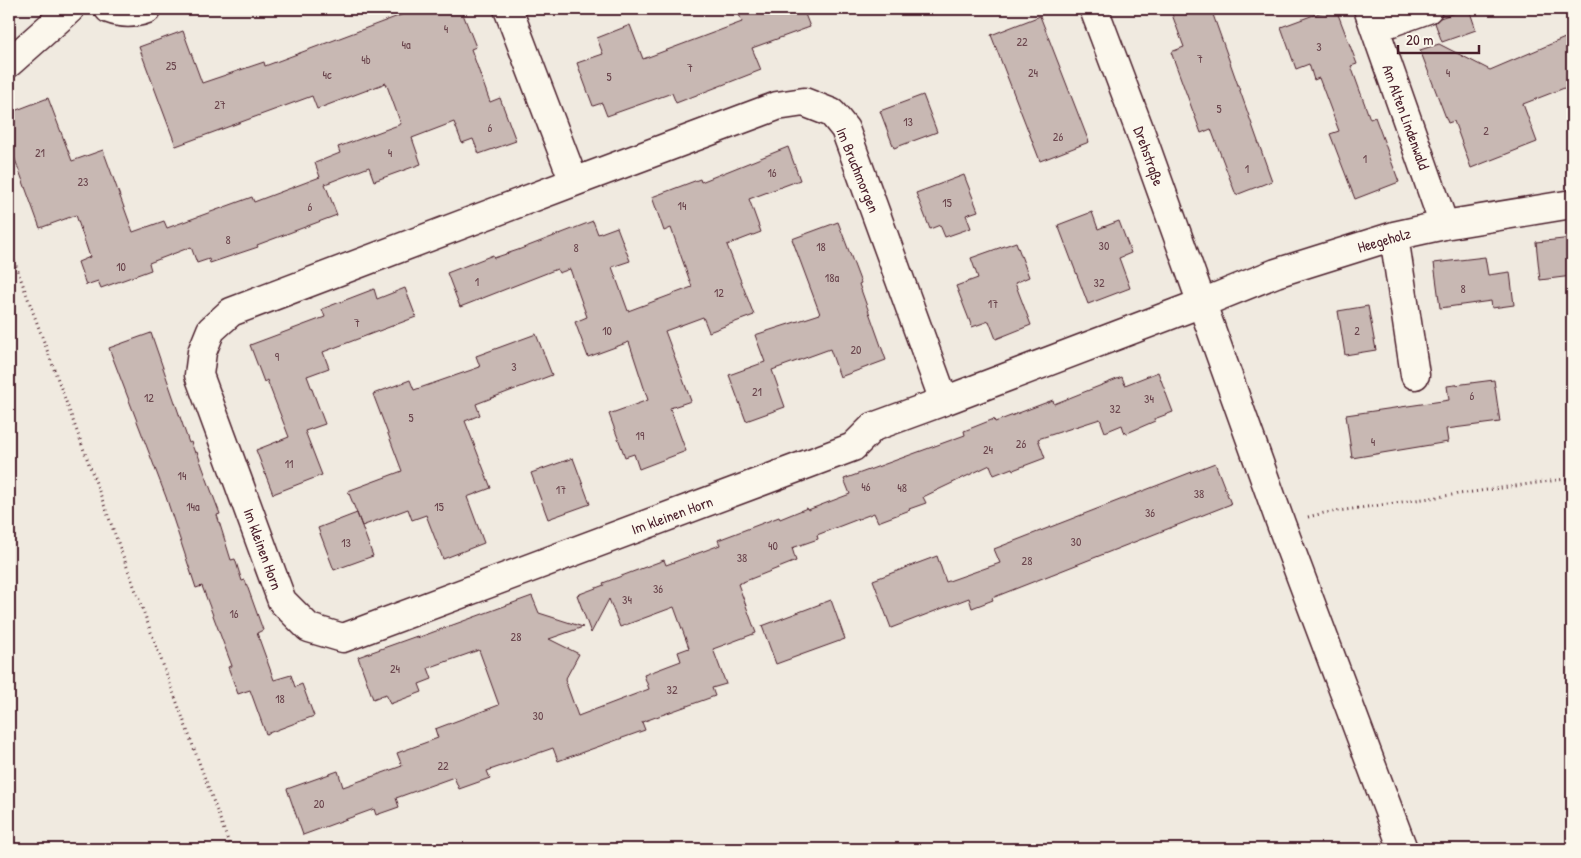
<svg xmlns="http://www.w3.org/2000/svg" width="1581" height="858" font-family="'Patrick Hand',sans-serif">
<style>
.building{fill:#c8b8b3;stroke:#4a1f2b}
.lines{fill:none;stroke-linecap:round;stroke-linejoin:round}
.minor-casing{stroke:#4a1f2b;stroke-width:31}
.path{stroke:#4a1f2b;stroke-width:3;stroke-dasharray:1 4;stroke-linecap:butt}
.minor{stroke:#fbf7ec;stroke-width:28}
.labels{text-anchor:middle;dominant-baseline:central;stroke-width:4;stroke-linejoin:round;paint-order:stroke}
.number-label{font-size:12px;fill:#6a454d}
.street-label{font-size:15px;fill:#4a1f2b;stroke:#fbf7ec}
</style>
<rect width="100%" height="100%" fill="#f0eae0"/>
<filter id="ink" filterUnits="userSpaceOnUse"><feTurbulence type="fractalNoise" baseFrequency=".02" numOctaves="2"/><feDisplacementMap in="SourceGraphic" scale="10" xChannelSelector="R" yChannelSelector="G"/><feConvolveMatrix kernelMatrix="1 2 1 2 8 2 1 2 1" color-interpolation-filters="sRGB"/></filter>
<g filter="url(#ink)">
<path class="building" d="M417 9H461L476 47 471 49 490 102 500 98 516 141 479 154 473 139 462 143 454 122 412 138 421 164 374 181 369 167 325 184 337 215 257 245 258 247 210 263 209 259 197 263 191 247 149 263 151 270 101 288 98 281 86 285 78 262 90 257 76 215 40 228 9 143V113L48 98 72 161 103 150 133 232 164 221 167 228 252 197 254 202 320 177 315 163 340 153 338 147 401 124 386 83 317 109 312 96 176 146 139 47 183 31 202 83 264 62 265 66Z
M737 9H803L810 27 752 48 761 70 676 103 672 93 607 116 602 103 593 106 577 63 603 54 597 38 630 25 643 59 742 22Z
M1170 9H1211L1272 181 1236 195 1211 129 1201 133 1171 52 1184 47Z
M1330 9H1336L1357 64 1351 66 1370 119 1375 117 1399 182 1355 199 1330 134 1339 131 1319 78 1314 80 1309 64 1296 69 1281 27Z
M1466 9H1469L1476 30 1442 42 1435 23 1440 18Z
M1040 16 1089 142 1040 161 991 35Z
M1572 35V85L1523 104 1537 142 1471 168 1454 121 1448 123 1420 50 1439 44 1490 70Z
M923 95 937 132 894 148 880 111Z
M788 147 800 180 749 199 761 232 727 245 754 315 709 332 703 317 665 331 691 401 670 408 686 451 639 469 634 454 625 457 609 414 648 400 629 342 588 357 575 322 587 317 570 269 559 273 557 269 460 307 447 273 493 255 494 258 518 250 593 221 598 234 617 227 630 261 612 267 628 311 692 287 671 228 664 231 652 197 700 179 701 182Z
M964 175 978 211 966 215 971 228 945 237 940 225 930 229 916 193Z
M1092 212 1098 229 1119 221 1131 253 1119 258 1130 288 1088 304 1058 225Z
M838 222 861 283 859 284 886 360 840 377 830 349 772 370 785 407 746 421 729 375 765 362 755 335 820 314 792 239Z
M1572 238V276L1540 280 1536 242Z
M1016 242 1029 277 1015 283 1031 325 996 339 989 321 972 327 956 286 978 278 971 258Z
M1485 257 1488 275 1510 272 1514 305 1492 308 1491 301 1440 308 1434 263Z
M405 288 416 317 323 352 329 368 307 376 325 424 305 431 322 475 273 494 256 450 289 437 267 380 264 382 250 345 325 317 322 309 374 289 377 299Z
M1368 306 1376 350 1345 355 1338 311Z
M151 333 189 443 191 442 195 453 197 452 208 482 220 514 217 515 231 560 235 559 242 581 245 580 263 630 257 633 274 680 291 675 295 687 302 684 314 716 266 734 250 690 238 694 228 667 232 666 202 586 196 588 166 497 109 348Z
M536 334 552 375 476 404 480 415 465 421 491 488 467 497 484 543 443 559 426 515 412 520 408 509 362 526 348 491 402 471 373 394 410 380 414 390 480 367 476 356Z
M1158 372 1173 412 1154 419 1155 421 1125 434 1122 425 1105 432 1100 419 1038 439 1045 458 1013 470 1012 468 994 475 990 465 923 497 926 503 909 509 910 510 878 522 874 513 817 535 818 539 792 548 796 561 738 584 756 633 713 649 726 684 712 688 715 696 642 722 645 730 558 761 553 748 487 771 490 778 459 789 454 777 396 798 399 807 376 815 374 809 303 835 287 789 338 771 343 787 402 766 397 753 438 738 435 729 499 705 479 650 428 668 432 679 419 684 422 692 390 704 386 694 373 699 358 657 417 636V638L532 596 539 613 583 627 549 639 579 654 565 680 578 716 649 689 644 675 681 661 678 652 689 648 674 607 620 627 609 599 591 633 577 595 604 585 603 583 664 560 666 565 720 545 718 540 779 517 780 519 807 508 808 510 850 494 844 479 965 435 964 431 994 419 995 422 1053 400 1054 404 1122 377 1125 385Z
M1494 380 1500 422 1446 429 1448 442 1352 458 1346 415 1449 400 1447 386Z
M573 458 590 504 548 519 531 473Z
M1215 463 1231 504 992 598 993 600 972 608 969 598 891 628 873 580 937 556 946 582 1000 563 994 549Z
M357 513 373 556 334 570 318 528Z
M831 600 845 639 776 664 762 626Z"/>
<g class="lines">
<g class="minor-casing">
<path id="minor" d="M109 9C122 14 134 14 147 9
M508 9 574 182 777 106 804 102 832 113 845 129 944 401 1202 303 1276 273 1394 236 1444 225 1572 204
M1094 9 1140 131 1281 524 1403 849
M1368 9 1444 225
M1375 28 1428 9
M9 63 70 9
M574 182 231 312 211 330 202 352 199 375 282 601 309 628 343 638 853 447 873 427 944 401
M1394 236 1415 375"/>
</g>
<path class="path" d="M9 247 231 849
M1308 517 1324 513 1572 478"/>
<use href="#minor" class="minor"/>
</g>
</g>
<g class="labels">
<g class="number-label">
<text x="446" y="28">4</text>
<text x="1022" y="41">22</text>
<text x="406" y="44">4a</text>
<text x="1319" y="46">3</text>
<text x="1200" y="58">7</text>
<text x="366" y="59">4b</text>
<text x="171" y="65">25</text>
<text x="690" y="67">7</text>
<text x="1033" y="72">24</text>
<text x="1448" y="72">4</text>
<text x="327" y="74">4c</text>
<text x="609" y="76">5</text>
<text x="220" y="104">27</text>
<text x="1219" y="108">5</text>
<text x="908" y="121">13</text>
<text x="490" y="127">6</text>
<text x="1486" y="130">2</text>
<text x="1058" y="136">26</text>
<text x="40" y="152">21</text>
<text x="390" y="152">4</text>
<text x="1365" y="158">1</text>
<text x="1247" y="168">1</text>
<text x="772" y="172">16</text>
<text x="83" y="181">23</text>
<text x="947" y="202">15</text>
<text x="682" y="205">14</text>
<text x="310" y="206">6</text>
<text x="228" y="239">8</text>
<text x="1104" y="245">30</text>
<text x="821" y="246">18</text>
<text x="576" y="247">8</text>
<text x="121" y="266">10</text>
<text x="832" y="277">18a</text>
<text x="477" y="281">1</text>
<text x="1099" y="282">32</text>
<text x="1463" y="288">8</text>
<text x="719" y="292">12</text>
<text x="993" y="303">17</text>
<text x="357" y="322">7</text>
<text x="607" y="330">10</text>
<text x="1357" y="330">2</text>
<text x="856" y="349">20</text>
<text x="277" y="356">9</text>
<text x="514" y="366">3</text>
<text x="757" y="391">21</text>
<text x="1472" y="395">6</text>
<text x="149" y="397">12</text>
<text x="1149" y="398">34</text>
<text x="1115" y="408">32</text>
<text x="411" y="417">5</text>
<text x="640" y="435">19</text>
<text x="1373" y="441">4</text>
<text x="1021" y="443">26</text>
<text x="988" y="449">24</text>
<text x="289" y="463">11</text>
<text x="182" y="475">14</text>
<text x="866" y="486">46</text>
<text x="902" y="487">48</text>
<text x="561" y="489">17</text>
<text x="1199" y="493">38</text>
<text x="193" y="506">14a</text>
<text x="439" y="506">15</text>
<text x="1150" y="512">36</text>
<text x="1076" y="541">30</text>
<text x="346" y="542">13</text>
<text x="773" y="545">40</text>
<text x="742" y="557">38</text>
<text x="1027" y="560">28</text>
<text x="658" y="588">36</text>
<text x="627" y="599">34</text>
<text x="234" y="613">16</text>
<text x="516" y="636">28</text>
<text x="395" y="668">24</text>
<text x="672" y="689">32</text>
<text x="280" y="698">18</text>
<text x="538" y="715">30</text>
<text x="443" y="765">22</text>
<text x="319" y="803">20</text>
</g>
<g class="street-label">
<text transform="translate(1406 117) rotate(70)">Am Alten Lindenwald</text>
<text transform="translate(1149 156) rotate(70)">Drehstraße</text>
<text transform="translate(858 170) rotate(68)">Im Bruchmorgen</text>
<text transform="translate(1384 240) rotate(-16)">Heegeholz</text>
<text transform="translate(672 515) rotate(-20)">Im kleinen Horn</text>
<text transform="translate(263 549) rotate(70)">Im kleinen Horn</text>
</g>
</g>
<rect width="1581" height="858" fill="none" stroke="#fbf7ec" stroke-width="30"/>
<rect x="15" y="15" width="1551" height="828" fill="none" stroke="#4a1f2b" stroke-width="2" filter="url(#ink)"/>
<path d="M1398 45v8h81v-8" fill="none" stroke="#4a1f2b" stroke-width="2.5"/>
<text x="1406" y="45" font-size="15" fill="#4a1f2b" stroke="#fbf7ec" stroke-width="4" paint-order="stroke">20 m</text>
</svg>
